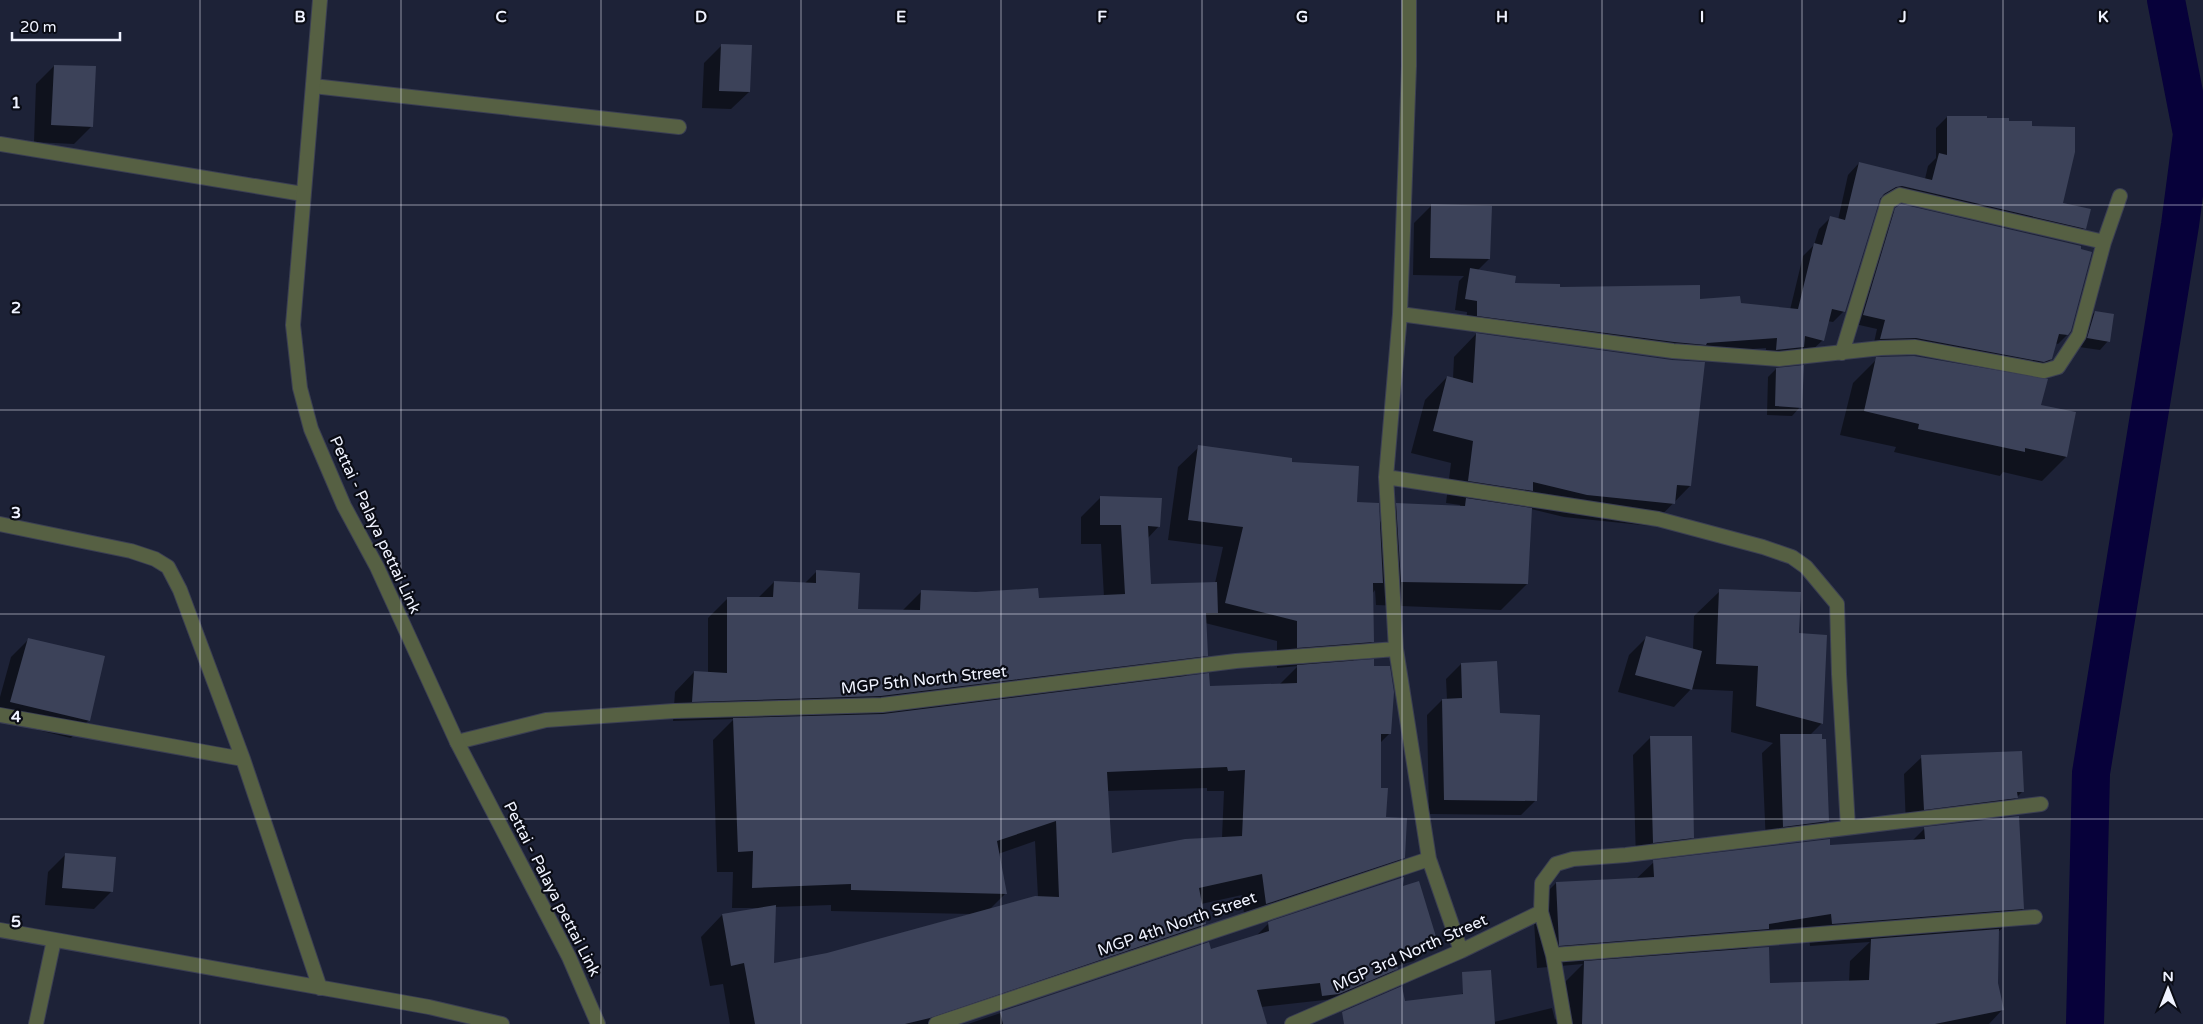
<svg xmlns="http://www.w3.org/2000/svg" width="2203" height="1024" font-family="'Varela Round',sans-serif">
<style>
.shadow{fill:#0007;fill-rule:evenodd}
.lines{fill:none;stroke-linecap:round;stroke-linejoin:round}
.canal{stroke:#07013a;stroke-width:38}
.building{fill:#3c4259;fill-rule:evenodd}
.service-casing{stroke:#3b3f53;stroke-width:16}
.minor-casing{stroke:#3b3f53;stroke-width:16}
.tertiary-casing{stroke:#3b3f53;stroke-width:16}
.service{stroke:#566043;stroke-width:14}
.minor{stroke:#566043;stroke-width:14}
.tertiary{stroke:#566043;stroke-width:14}
.grid{fill:none;stroke:#f0f3ff;stroke-width:1;stroke-opacity:0.55}
.labels{text-anchor:middle;dominant-baseline:central;stroke-width:4.5;stroke-linejoin:round;paint-order:stroke}
.street-label{font-size:16px;fill:#f0f3ff;stroke:#0a0c15}
.grid-label{font-size:16px;text-anchor:middle;font-weight:bold;fill:#f0f3ff;stroke:#0a0c15;stroke-width:4.5;stroke-linejoin:round;paint-order:stroke}
</style>
<rect width="100%" height="100%" fill="#1d2237"/>
<path class="shadow" d="M722 45 749 92 731 109 702 108 704 63Z
M54 66 92 126 74 144 34 142 36 84Z
M1947 117 1986 120 2031 127 2061 204 2084 228 2073 239 1884 198 1878 201 1844 311 1833 322 1827 321 1823 340 1811 351 1801 349 1792 358 1766 361V348L1696 353 1466 326 1467 312 1455 310 1459 281 1464 276 1413 275 1414 223 1432 205 1489 259 1477 271 1514 284 1790 310 1803 256 1814 245 1819 229 1830 218 1838 220 1848 175 1859 163 1925 179 1928 166 1936 158V128Z
M1896 209 2067 335 2058 344 2055 343 2051 359 2042 368 1873 347 1877 329 1855 324 1887 218Z
M2095 312 2108 341 2100 350 2079 347 2086 321Z
M1476 334 1690 486 1651 526 1564 517 1531 509 1527 584 1501 610 1376 605 1375 590 1372 594 1373 641 1352 662 1373 668 1390 733 1380 743V789L1385 818 1404 857 1382 879 1245 924 1242 895 1201 904 1205 924 1183 945 948 1024H730L723 984 710 986 701 937 722 915 757 909V908H732L733 872H717L713 740 734 719 673 721 675 692 694 672 708 673V618L728 598H758L774 582 805 583 817 571 856 610 902 611 921 592 1038 600 1104 597 1101 544H1081V517L1101 497 1159 526 1148 538 1150 586 1215 583 1223 547 1168 540 1178 467 1199 447 1290 463 1356 503 1379 523 1397 505 1460 507V505L1446 503 1451 463 1411 453 1425 400 1447 377 1453 379 1454 357ZM1205 623 1277 641V668L1298 666 1279 685 1208 687 1184 678 1207 655ZM1207 788V791H1224L1222 838 1111 854 1107 791ZM1035 841 1038 897 989 910 1006 893 998 854ZM831 905V911L971 914 828 954 773 965 774 907Z
M1877 359 2040 406 2066 457 2042 481 2003 472 2000 476 1894 452 1896 447 1840 435 1853 383Z
M1776 369 1800 407 1792 416 1767 415 1768 377Z
M1720 591 1797 635 1822 723 1810 735 1828 821 1810 838 1766 844 1762 753 1773 743 1731 732 1733 691 1691 689 1674 707 1618 692 1629 655 1646 638 1693 650 1694 616Z
M29 639 89 720 71 738 0 721V697L11 657Z
M1461 664 1499 714 1536 800 1521 815 1429 814 1427 715 1442 700H1447L1446 679Z
M1651 737 1693 837 1675 855 1636 860 1633 755Z
M1922 757 2023 791 1999 815 1906 827 1904 774Z
M1925 828 2023 909 1998 932 1997 983 2003 1009 1989 1024H1357L1461 995 1464 992 1494 1022 1552 1008 1555 1020 1562 1012 1563 984 1583 964 1537 968 1533 906 1556 883 1636 879 1654 862 1829 846 1912 841ZM1809 937 1810 946 1870 942 1850 961 1849 982 1769 984 1746 950 1751 945Z
M65 855 112 891 94 909 45 905 48 872Z
M1402 888 1435 940 1414 961 1396 966 1397 968 1376 989 1361 996 1261 1007 1266 1024H968L1208 943 1210 950 1256 936 1269 923Z"/>
<g class="lines">
<path class="canal" d="M2085 1024 2091 773 2180 225 2192 134 2166 0"/>
</g>
<path class="building" d="M721 44 752 45 750 92 719 91Z
M54 65 96 66 93 127 51 125Z
M1947 116H1987V118H2009V121H2032V126L2075 127V152L2063 203 2091 209 2086 229 1902 186 1896 187 1884 194 1880 199 1845 312 1832 309 1824 341 1805 336 1804 347 1776 350 1777 338 1707 343 1706 345 1674 342 1477 316V301L1465 299 1470 268 1516 276 1515 283 1560 284V287L1700 285V299L1740 296 1741 303 1798 309 1814 243 1822 245 1830 216 1845 220 1859 162 1932 180 1939 153 1947 155Z
M1431 204 1492 206 1490 259 1430 258Z
M1901 204 2081 246V249L2092 252 2071 331 2068 335 2059 334 2052 359 2044 362 1916 338 1880 339 1885 320 1863 315 1895 208Z
M2095 311 2114 314 2110 342 2087 338Z
M1476 333 1672 360 1705 362 1691 486 1677 485 1675 504 1587 495 1533 482V491L1468 481 1473 441 1433 431 1447 376 1473 383Z
M1914 356 2048 379 2041 405 2076 412 2067 457 2025 448V452L1918 429 1919 424 1864 411 1876 357Z
M1804 365 1802 408 1775 406 1776 368Z
M1198 445 1292 458V462L1359 466 1357 502 1379 503 1383 583H1373L1374 642 1297 648V621L1225 603 1243 527 1188 520Z
M1100 496 1162 498 1160 527 1148 526 1151 584 1217 582 1218 613H1206L1208 656 881 696 692 702 694 671 727 673V597H773L774 581 816 583V570L860 573 858 609 920 610 921 590 976 592 1038 588 1039 598 1125 594 1121 525H1100Z
M1466 498 1532 508 1528 584 1401 582 1396 503 1465 506Z
M1719 589 1801 592 1799 633 1827 635 1823 724 1756 706 1758 666 1716 664Z
M1646 636 1702 651 1692 690 1635 675Z
M28 638 105 656 90 721 10 702Z
M1374 659V666H1390L1394 692 1391 734H1381V788H1388L1386 817 1407 818 1405 858 1266 904 1262 874 1199 888 1206 924 930 1018 905 1024H755L744 963 731 966 722 914 776 905 774 963 827 953 1035 896 1059 897 1056 821 997 841 1007 894 851 890V884L752 888 753 851 738 852 733 718 883 714 1209 673 1210 686 1297 683V665ZM1227 767 1228 771 1245 770 1242 836 1185 839 1112 853 1107 772Z
M1497 661 1500 713 1540 715 1537 801 1444 800 1442 699 1462 698 1461 663Z
M1780 734H1822V739H1826L1829 821 1783 827Z
M1650 736H1692L1694 838 1653 843Z
M2022 751 2024 792H2017L2018 798 1924 810 1921 755Z
M2019 816 2024 909 1832 924 1831 914 1769 924V929L1559 946 1556 882 1654 877 1653 860 1830 839V845L1925 839 1924 827Z
M65 853 116 857 113 892 62 888Z
M1404 877 1403 886 1419 881 1437 940 1395 952 1398 969 1339 994 1322 996 1320 983 1257 990 1267 1024H1003L1000 1012 1209 942 1211 949 1269 931 1268 922Z
M1999 929 1998 983 2004 1010 1935 1024H1582L1584 961 1769 947 1770 983 1869 980 1871 939Z
M1491 970 1495 1024H1344L1342 1012 1402 986 1405 1001 1463 994 1462 972Z"/>
<g class="lines">
<g class="service-casing">
<path id="service" d="M313 86 679 127
M0 144 303 194"/>
</g>
<g class="minor-casing">
<path id="minor" d="M1409 0V66L1400 314 1386 477 1396 649 1429 859 1461 951
M1400 314 1673 351 1779 359 1881 348 1915 347 2044 371 2058 367 2079 335 2104 242 2120 196
M1842 353 1888 202 1900 195 2104 242
M1386 477 1658 519 1763 547 1792 557 1806 567 1837 604 1839 674 1848 827
M0 524 131 551 155 559 168 567 180 590 243 759 320 988
M0 715 243 759
M457 742 546 720 674 711 882 705 1236 661 1396 649
M0 930 429 1007 502 1024
M1553 955 2035 917
M36 1024 54 940
M936 1024 1429 859
M1292 1024 1461 951 1541 912
M1565 1024 1553 955 1541 912 1542 883 1556 864 1573 859 1626 855 2041 804"/>
</g>
<g class="tertiary-casing">
<path id="tertiary" d="M320 0 293 325 300 388 311 429 344 506 377 567 457 742 569 957 598 1024"/>
</g>
<use href="#service" class="service"/>
<use href="#minor" class="minor"/>
<use href="#tertiary" class="tertiary"/>
</g>
<path class="grid" d="M200 0V1024M401 0V1024M601 0V1024M801 0V1024M1001 0V1024M1202 0V1024M1402 0V1024M1602 0V1024M1802 0V1024M2003 0V1024M0 205H2203M0 410H2203M0 614H2203M0 819H2203"/>
<g class="labels">
<g class="street-label">
<text transform="translate(375 525) rotate(65)">Pettai - Palaya pettai Link</text>
<text transform="translate(924 680) rotate(-6)">MGP 5th North Street</text>
<text transform="translate(552 889) rotate(63)">Pettai - Palaya pettai Link</text>
<text transform="translate(1177 924) rotate(-19)">MGP 4th North Street</text>
<text transform="translate(1410 953) rotate(-24)">MGP 3rd North Street</text>
</g>
</g>
<g class="grid-label">
<text x="300" y="22">B</text>
<text x="501" y="22">C</text>
<text x="701" y="22">D</text>
<text x="901" y="22">E</text>
<text x="1102" y="22">F</text>
<text x="1302" y="22">G</text>
<text x="1502" y="22">H</text>
<text x="1702" y="22">I</text>
<text x="1903" y="22">J</text>
<text x="2103" y="22">K</text>
<text x="16" y="108">1</text>
<text x="16" y="313">2</text>
<text x="16" y="518">3</text>
<text x="16" y="722">4</text>
<text x="16" y="927">5</text>
</g>
<g transform="translate(2168 989)" stroke="#0a0c15" stroke-width="4" paint-order="stroke">
<path d="M0-4L9 19L0 12L-9 19Z" fill="#f0f3ff"/>
<text y="-8" font-size="14" font-weight="bold" text-anchor="middle" fill="#f0f3ff">N</text>
</g>
<path d="M12 32v8h108v-8" fill="none" stroke="#f0f3ff" stroke-width="2.5"/>
<text x="20" y="32" font-size="15" fill="#f0f3ff" stroke="#0a0c15" stroke-width="4" paint-order="stroke">20 m</text>
</svg>
